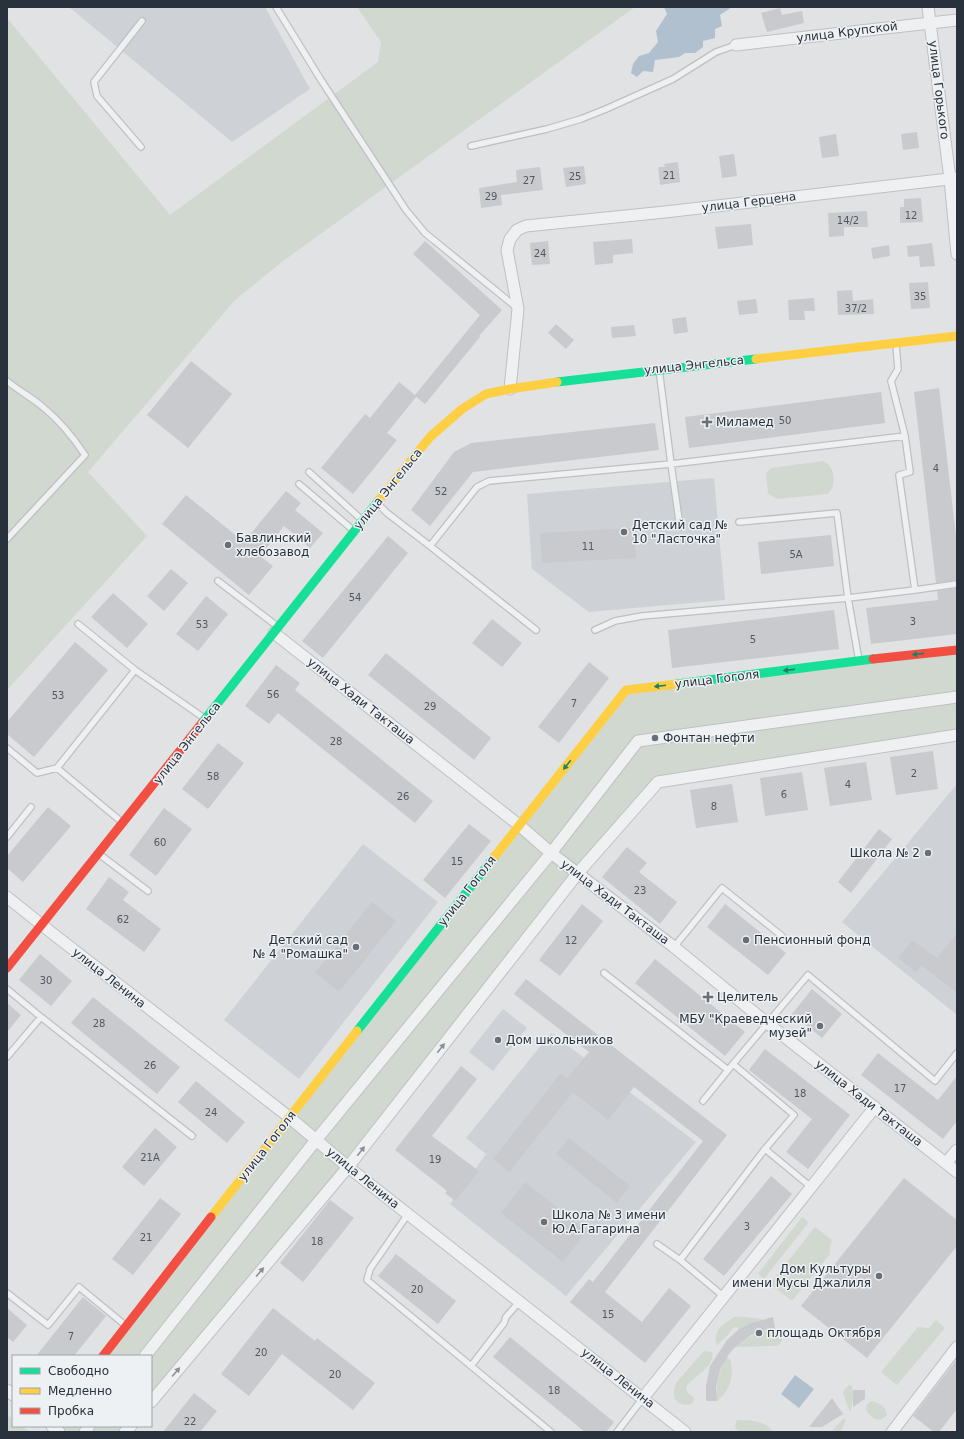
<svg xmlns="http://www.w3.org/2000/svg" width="964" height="1439" font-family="'DejaVu Sans',sans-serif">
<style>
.built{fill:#ced2d7}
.green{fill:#d1d8d0}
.water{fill:#b0c0ce}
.building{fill:#c8cacd}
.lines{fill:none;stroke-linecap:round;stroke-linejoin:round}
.lane-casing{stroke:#bec0c2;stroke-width:8}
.street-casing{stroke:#bec0c2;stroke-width:13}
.lane{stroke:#eff0f1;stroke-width:5.5}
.street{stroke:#eff0f1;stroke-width:11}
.fast{stroke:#16e098;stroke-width:9}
.slow{stroke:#ffcf43;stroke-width:9}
.jam{stroke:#f24e42;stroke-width:9}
.oneway{fill:#208065}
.oneway2{fill:#8c9096}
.poi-dot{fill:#696f77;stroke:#edf1f4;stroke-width:1.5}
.labels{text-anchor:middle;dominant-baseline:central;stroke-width:3;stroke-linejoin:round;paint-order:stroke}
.number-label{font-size:10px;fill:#525861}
.street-label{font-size:12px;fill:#29313c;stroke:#edf1f4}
.poi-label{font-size:12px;fill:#29313c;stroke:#edf1f4;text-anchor:start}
</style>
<rect width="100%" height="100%" fill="#e0e2e4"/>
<path class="built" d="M69 7H265L310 89 232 142Z
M714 478 725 600 589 612 532 569 527 494Z
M957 784V1015L842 922Z
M363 844 438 902 299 1079 224 1020Z
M503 1009 527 1028 493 1071 469 1052Z
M551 1033 696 1142 566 1296 450 1204 486 1154 466 1138Z"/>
<path class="green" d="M357 7H635L283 261 235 300 88 472 147 536 7 690V18L170 215 378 62 381 42Z
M823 461C835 465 838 487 827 494L777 499 768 493 766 473 771 468Z
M957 650V735L658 782 151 1402V1356H103L626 690Z
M802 1217 809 1222 764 1279 758 1274Z
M815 1227 832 1240 830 1246V1254L792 1301 770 1284Z
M734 1317H746L763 1319 738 1330V1328L734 1327 726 1337 717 1345C712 1331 723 1324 734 1317Z
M936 1320 945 1328 897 1385 881 1372 918 1327 929 1328Z
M775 1328 781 1336 782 1340 779 1345 774 1346 735 1347C747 1337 759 1331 775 1328Z
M705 1351 712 1352C716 1367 693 1376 686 1387L687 1392 694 1398 693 1403C685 1407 679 1404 674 1398V1389L676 1383 702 1353Z
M727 1357 731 1361C733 1379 731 1389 717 1401 716 1384 719 1371 727 1357Z
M849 1385 852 1386 853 1400 850 1413 843 1392 845 1389Z
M871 1401C879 1402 886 1407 887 1415 879 1424 871 1418 866 1410L867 1405Z
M7 1415 13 1419V1426H22L30 1432H7Z
M843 1419H846L844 1425 840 1432H831Z
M739 1420C752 1421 765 1420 773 1432H740L735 1428 736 1421Z
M52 1426H131L125 1432H59Z"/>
<path class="water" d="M664 7H732L720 15 722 26 715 29V38L703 41V47L695 53H685L679 57 655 60 653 72 643 71 637 77 631 73 633 64 639 56 649 53 658 42 656 31 667 14Z
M795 1375 814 1389 799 1408 781 1394Z"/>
<path class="building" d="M780 8 782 15 802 11 804 23 767 32 761 13Z
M917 132 919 148 903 150 901 134Z
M836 134 839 156 822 158 819 137Z
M734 154 737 176 722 178 719 156Z
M678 162 680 182 660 185 658 167H665L664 164Z
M584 166 586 184 566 187 563 168Z
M540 167 543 190 501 195 502 205 481 208 479 188 517 182 516 170Z
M921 198 923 222 900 223V207H904V199Z
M867 211 868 227H844V236L829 237 828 213Z
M751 224 753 245 718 249 715 227Z
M632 239 633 253 613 255V263L595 265 593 242Z
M425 241 502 310 479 336 480 337 425 404 416 397 387 433 397 440 353 494 321 468 365 414 370 418 399 382 415 395 480 315 413 254Z
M548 241 550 264 532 265 530 243Z
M932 243 935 266 920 267 919 256 908 257 907 246Z
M889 245 890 256 873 259 871 248Z
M928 282 930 308 911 309 909 283Z
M852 290 853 301 873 299 874 314 838 315 837 291Z
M814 298 815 311H804L805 320H789L788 300Z
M756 299 758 313 739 315 737 301Z
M686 317 688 332 674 334 672 319Z
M556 324 574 340 566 349 548 333Z
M634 325 636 336 612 338 611 327Z
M191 361 232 394 188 448 147 415Z
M939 388 957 545V580L936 583 914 392Z
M881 392 885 423 689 448 685 417Z
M655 423 659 450 473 472 430 526 411 510 454 452 471 443Z
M286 491 301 503 295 510 323 533 310 548 284 526 260 556 273 566 249 595 162 524 186 495 244 542Z
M634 528 636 558 542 563 540 533Z
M831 535 834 566 761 574 758 542Z
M388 536 408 553 323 658 302 641Z
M171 569 188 583 164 611 147 596Z
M957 588V634L871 644 866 608 938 600 937 591Z
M113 593 148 624 127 648 91 617Z
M206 596 228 614 198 651 176 634Z
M834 610 839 649 672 668 668 630Z
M492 619 522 643 502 667 472 643Z
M75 642 108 670 34 757 7 734V722Z
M386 653 491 738 474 760 368 675Z
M589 662 609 678 559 743 538 727Z
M276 665 300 683 295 690 433 801 415 823 278 713 269 724 245 706Z
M218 743 244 763 208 809 182 789Z
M933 751 938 789 896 795 890 757Z
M866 762 872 800 830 806 824 768Z
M802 772 808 810 765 816 760 778Z
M732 784 738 822 696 828 690 790Z
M48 807 71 826 23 882 7 868V856Z
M164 808 192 829 156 876 129 855Z
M469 824 491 841 445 898 423 880Z
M879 829 892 839 851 893 838 882Z
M627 847 647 863 639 872 677 902 660 924 602 877Z
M109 877 129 892 123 900 161 929 144 952 86 909Z
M372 902 396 921 339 992 315 972Z
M582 904 603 921 560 976 539 960Z
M725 904 786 953 768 975 707 927Z
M957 933V993L921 965 916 972 898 958 912 940 937 958Z
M40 954 72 981 51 1006 19 980Z
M655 959 745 1032 725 1056 635 983Z
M526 979 727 1135 605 1292 642 1322 669 1288 691 1306 645 1363 570 1302 589 1279 593 1282 703 1141 634 1087 608 1120 573 1092 509 1172 493 1159 561 1073 567 1078 589 1052 514 994Z
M812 989 842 1014 822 1038 792 1014Z
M93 997 180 1067 157 1094 71 1023Z
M7 1003 21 1015 7 1032Z
M765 1049 850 1115 808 1169 786 1152 812 1119 749 1070Z
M878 1053 938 1100 957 1076V1121L943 1139 861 1075Z
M461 1066 477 1079 432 1136 479 1171 455 1201 445 1193 447 1191 395 1150Z
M196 1081 245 1122 227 1143 178 1102Z
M155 1128 177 1147 144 1186 122 1167Z
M569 1138 630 1186 617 1203 556 1154Z
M771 1176 792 1194 724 1276 703 1259Z
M904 1178 957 1220V1246L867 1358 801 1306Z
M525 1182 587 1231 563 1262 501 1213Z
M160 1198 181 1214 133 1275 112 1259Z
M330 1200 354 1218 303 1282 280 1263Z
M396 1254 456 1301 438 1324 378 1276Z
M83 1297 106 1316 74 1356H36Z
M7 1308 27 1325 13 1342 7 1337Z
M273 1308 315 1341 317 1338 375 1383 353 1410 282 1354 249 1396 221 1374Z
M773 1317 775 1328 761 1331 751 1335 735 1347 729 1354 720 1370 716 1387 717 1401H706V1386L710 1366 727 1340 738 1330 751 1323Z
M510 1337 614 1422 606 1432H585L493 1357Z
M957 1359V1409L939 1432H934L913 1416Z
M853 1390H865V1399L853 1407Z
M194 1393 217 1411 200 1432H163Z
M832 1398 843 1414 822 1427H809Z"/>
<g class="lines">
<g class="lane-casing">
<path id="lane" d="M276 7 321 80 406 210 425 233 516 307
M471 146 547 129 581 119 606 109 673 79 716 52 736 45
M141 147 97 96 94 82 142 21
M659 369 671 464 905 436 891 381 898 369 896 344
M7 381C19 391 33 398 44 408 61 422 73 437 85 455L7 539
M905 436 910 472 899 475 915 590 957 584
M309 472 362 520
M299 484 353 530
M377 503 387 513 430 546 477 487 489 481 671 464 680 527
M739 522 837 513 848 598 859 661
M430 546 536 630
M218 581 277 626
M78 624 135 670 204 718
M595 630 615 621 642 616 848 598 915 590
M7 748 37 773 57 768
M123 823 57 768 135 670
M7 837 31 807
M99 854 148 891
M674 947 722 888 782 936
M604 973 728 1070
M7 989 41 1017 7 1057
M41 1017 192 1136
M703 1101 733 1064
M765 1149 811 1187
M408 1214 370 1269 367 1280 551 1432
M657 1244 680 1260
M7 1293 48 1325 79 1287 125 1325
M723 1296 680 1260 765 1149 794 1115 733 1064 808 975 935 1081 957 1053
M471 1366 504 1323 506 1317 520 1301
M617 1432 643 1398"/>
</g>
<g class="street-casing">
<path id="street" d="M928 7 950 179 957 254
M736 45 957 20
M510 389 518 309 507 250 510 239 517 230 526 226 665 212 957 178
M274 633 519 825 551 853 674 947 767 1023 957 1172
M7 897 52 933 289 1117 348 1167 685 1432
M946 1163 957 1150
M145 1356 316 1140 551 853 638 741 957 697
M7 1390 13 1395
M643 1398 875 1107
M151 1402 348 1167 578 873 658 782 957 735
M52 1426 59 1432
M85 1432 89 1426
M125 1432 131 1426
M892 1432 957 1347"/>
</g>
<use href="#lane" class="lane"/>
<use href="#street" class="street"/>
<path class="fast" d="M557 382 756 359
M677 684 873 659
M202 723 379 500
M357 1031 495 856"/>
<path class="slow" d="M756 359 957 336
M379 500 430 437 462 409 486 394 510 389 557 382
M495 856 626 690 677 684
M211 1217 357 1031"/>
<path class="jam" d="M873 659 957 650
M7 968 202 723
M103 1356 211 1217"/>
</g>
<defs><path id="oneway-solid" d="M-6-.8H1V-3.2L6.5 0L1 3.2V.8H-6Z"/></defs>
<g class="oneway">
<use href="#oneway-solid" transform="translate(918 654) rotate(174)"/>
<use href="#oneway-solid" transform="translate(789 670) rotate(173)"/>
<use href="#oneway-solid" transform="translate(660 686) rotate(173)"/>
<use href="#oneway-solid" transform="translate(567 765) rotate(128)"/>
</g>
<g class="oneway2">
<use href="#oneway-solid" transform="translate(441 1048) rotate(-52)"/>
<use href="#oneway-solid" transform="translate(361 1151) rotate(-52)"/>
<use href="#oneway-solid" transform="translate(260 1272) rotate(-50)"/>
<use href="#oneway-solid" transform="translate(176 1372) rotate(-50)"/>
</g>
<g class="poi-dot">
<path d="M705 416h4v4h4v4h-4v4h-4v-4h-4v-4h4z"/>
<circle cx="624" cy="532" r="4"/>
<circle cx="228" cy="545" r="4"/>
<circle cx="655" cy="738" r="4"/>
<circle cx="928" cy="853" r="4"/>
<circle cx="746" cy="940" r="4"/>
<circle cx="356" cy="947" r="4"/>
<path d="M706 991h4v4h4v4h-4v4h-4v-4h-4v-4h4z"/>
<circle cx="820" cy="1026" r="4"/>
<circle cx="498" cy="1040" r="4"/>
<circle cx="544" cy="1222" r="4"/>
<circle cx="879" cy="1276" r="4"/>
<circle cx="759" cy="1333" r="4"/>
</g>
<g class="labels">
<g class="number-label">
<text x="669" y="175">21</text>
<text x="575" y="176">25</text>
<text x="529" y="180">27</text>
<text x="491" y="196">29</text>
<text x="911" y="215">12</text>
<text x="848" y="220">14/2</text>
<text x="540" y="253">24</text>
<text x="920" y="296">35</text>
<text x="856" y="308">37/2</text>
<text x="785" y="420">50</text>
<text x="936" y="468">4</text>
<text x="441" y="491">52</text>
<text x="588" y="546">11</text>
<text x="796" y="554">5А</text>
<text x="355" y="597">54</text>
<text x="913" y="621">3</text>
<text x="202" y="624">53</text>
<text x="753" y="639">5</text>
<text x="273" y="694">56</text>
<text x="58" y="695">53</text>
<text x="574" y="703">7</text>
<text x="430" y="706">29</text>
<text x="336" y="741">28</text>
<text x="914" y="773">2</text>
<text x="213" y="776">58</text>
<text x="848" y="784">4</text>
<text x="784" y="794">6</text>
<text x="403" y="796">26</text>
<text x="714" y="806">8</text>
<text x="160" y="842">60</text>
<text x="457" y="861">15</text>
<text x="640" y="890">23</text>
<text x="123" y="919">62</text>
<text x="571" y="940">12</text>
<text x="46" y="980">30</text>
<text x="99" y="1023">28</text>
<text x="150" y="1065">26</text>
<text x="900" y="1088">17</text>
<text x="800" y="1093">18</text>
<text x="211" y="1112">24</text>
<text x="150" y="1157">21А</text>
<text x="435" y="1159">19</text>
<text x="747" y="1226">3</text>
<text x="146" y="1237">21</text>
<text x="317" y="1241">18</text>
<text x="417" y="1289">20</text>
<text x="608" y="1314">15</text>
<text x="71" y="1336">7</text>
<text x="261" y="1352">20</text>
<text x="335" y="1374">20</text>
<text x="554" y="1390">18</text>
<text x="190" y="1421">22</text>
</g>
<g class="street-label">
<text transform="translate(847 32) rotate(-7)">улица Крупской</text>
<text transform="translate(939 90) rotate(83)">улица Горького</text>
<text transform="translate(749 202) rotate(-7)">улица Герцена</text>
<text transform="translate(694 365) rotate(-6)">улица Энгельса</text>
<text transform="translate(388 489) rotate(-51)">улица Энгельса</text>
<text transform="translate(717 679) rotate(-7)">улица Гоголя</text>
<text transform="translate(361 701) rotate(38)">улица Хади Такташа</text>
<text transform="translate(187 743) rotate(-52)">улица Энгельса</text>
<text transform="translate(467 891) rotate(-52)">улица Гоголя</text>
<text transform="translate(615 902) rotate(37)">улица Хади Такташа</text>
<text transform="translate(109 978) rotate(38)">улица Ленина</text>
<text transform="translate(869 1103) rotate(38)">улица Хади Такташа</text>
<text transform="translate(267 1146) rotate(-52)">улица Гоголя</text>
<text transform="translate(363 1178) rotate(39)">улица Ленина</text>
<text transform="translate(618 1378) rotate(38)">улица Ленина</text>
</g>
<g class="poi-label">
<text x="716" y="422">Миламед</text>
<text x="632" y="525">Детский сад №<tspan x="632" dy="14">10 "Ласточка"</tspan></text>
<text x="236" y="538">Бавлинский<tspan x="236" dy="14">хлебозавод</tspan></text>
<text x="663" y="738">Фонтан нефти</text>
<text x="920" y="853" text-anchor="end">Школа № 2</text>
<text x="348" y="940" text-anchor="end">Детский сад<tspan x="348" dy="14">№ 4 "Ромашка"</tspan></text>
<text x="754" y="940">Пенсионный фонд</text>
<text x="717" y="997">Целитель</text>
<text x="812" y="1019" text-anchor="end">МБУ "Краеведческий<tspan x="812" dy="14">музей"</tspan></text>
<text x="506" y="1040">Дом школьников</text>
<text x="552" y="1215">Школа № 3 имени<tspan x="552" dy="14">Ю.А.Гагарина</tspan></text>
<text x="871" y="1269" text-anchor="end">Дом Культуры<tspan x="871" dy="14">имени Мусы Джалиля</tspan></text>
<text x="767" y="1333">площадь Октября</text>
</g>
</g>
<rect width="964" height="1439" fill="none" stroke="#29313c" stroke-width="16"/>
<rect x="12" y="1355" width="140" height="72" fill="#edf1f4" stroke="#9fa4aa"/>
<rect x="20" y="1368" width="20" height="6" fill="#16e098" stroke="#9fa4aa"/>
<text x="48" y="1375" font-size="12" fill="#29313c">Свободно</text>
<rect x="20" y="1388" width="20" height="6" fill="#ffcf43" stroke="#9fa4aa"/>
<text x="48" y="1395" font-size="12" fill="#29313c">Медленно</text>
<rect x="20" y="1408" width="20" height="6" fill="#f24e42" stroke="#9fa4aa"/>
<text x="48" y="1415" font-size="12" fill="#29313c">Пробка</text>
</svg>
